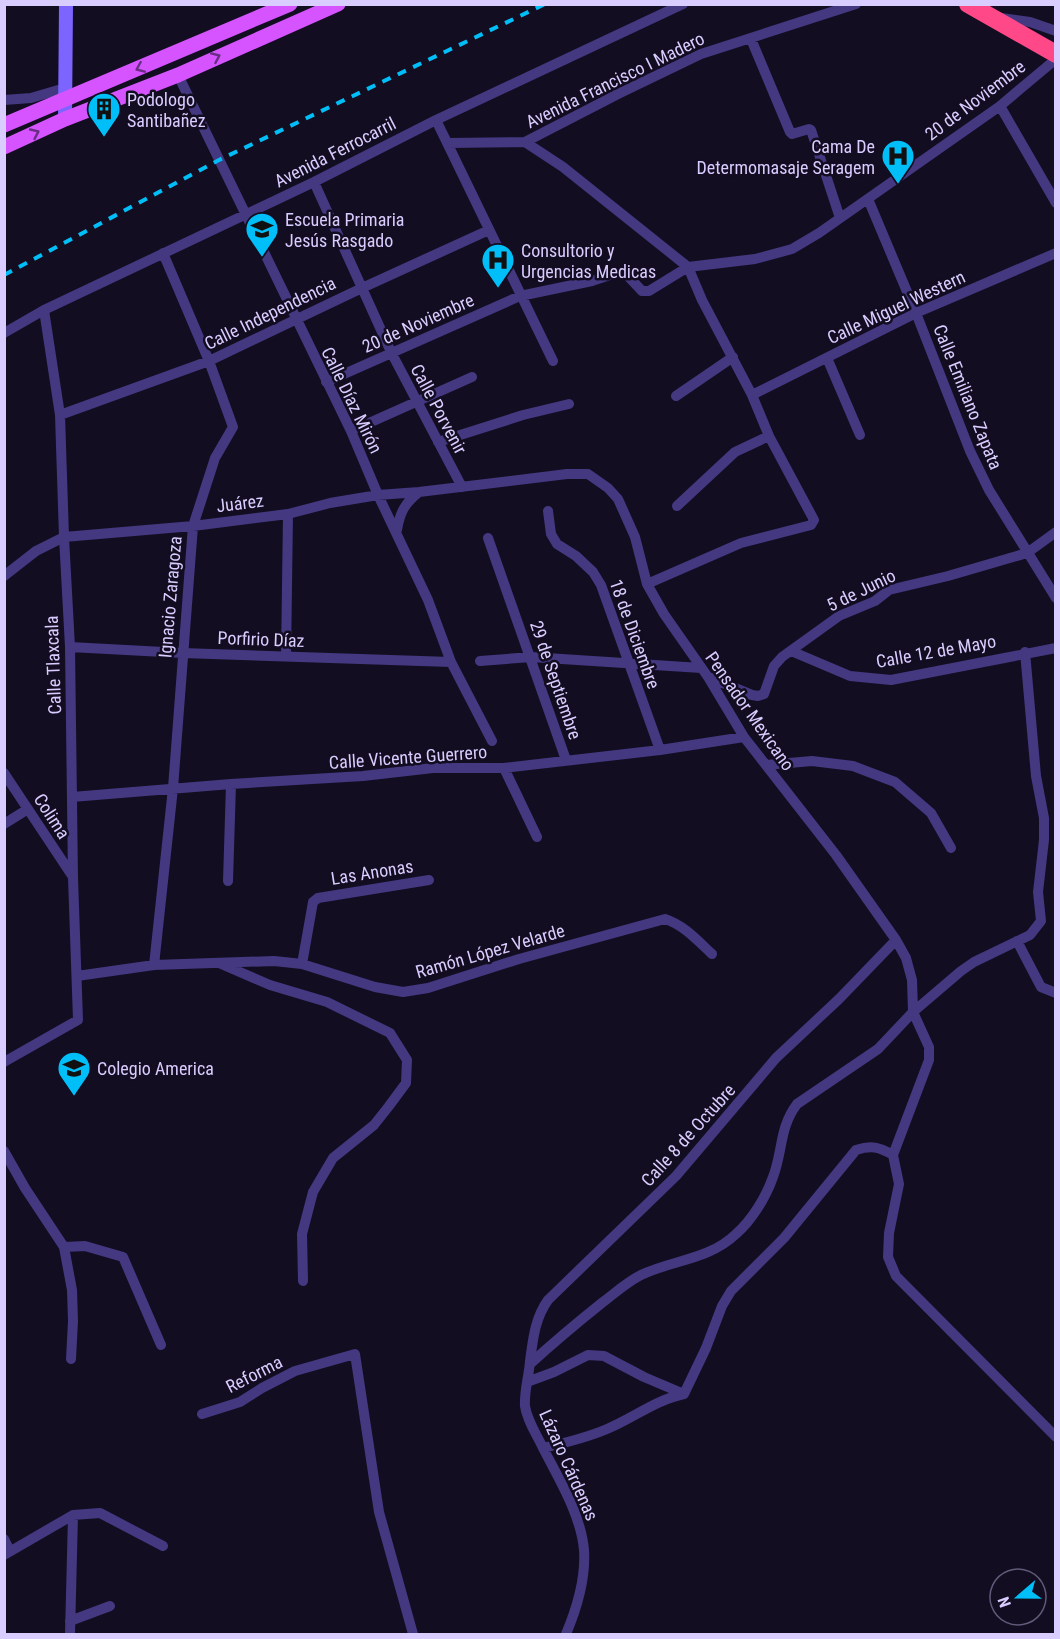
<svg xmlns="http://www.w3.org/2000/svg" width="1060" height="1639" font-family="'Roboto Condensed',sans-serif">
<style>
.lines{fill:none;stroke-linecap:round;stroke-linejoin:round}
.street{stroke:#443880;stroke-width:10}
.secondary{stroke:#7c64ff;stroke-width:14}
.primary{stroke:#d554ff;stroke-width:15}
.highway{stroke:#ff4888;stroke-width:18}
.rail{stroke:#00bff8;stroke-width:4;stroke-dasharray:9 8;stroke-linecap:butt}
.oneway{stroke:#6a2d85}
.labels{text-anchor:middle;dominant-baseline:central;stroke-width:5;stroke-linejoin:round;paint-order:stroke}
.street-label{font-size:18px;fill:#d9cdff;stroke:#130d21}
.poi-label{font-size:18px;fill:#d9cdff;stroke:#130d21;text-anchor:start}
</style>
<rect width="100%" height="100%" fill="#130d21"/>
<g class="lines">
<path class="street" d="M1001 18 1030 22 1056 31
M751 39 790 132 792 134 809 129 811 130 840 218
M178 75 351 431 378 495 428 600 451 662 492 741
M4 100 31 98 65 88
M1000 106 1056 203
M436 120 553 361
M525 142 563 167 688 267 702 300 752 395 769 436 814 520 811 525 741 543 647 584
M447 143 525 142 618 94 701 54 856 4
M314 182 391 352 462 487
M868 199 916 313 970 451 989 490 1056 598
M4 333 44 310 314 182 436 120 683 4
M827 358 860 435
M326 382 520 296 592 281 616 273 626 274 642 291H649L688 267 755 259 792 249 819 233 1000 106 1056 59
M752 395 916 313 1056 253
M676 396 733 357
M60 415 209 361 362 288 489 230
M351 431 472 377
M438 442 523 415 569 404
M677 506 735 452 769 436
M548 511 551 534 557 544 576 556 593 572 601 585 660 750
M397 530C400 512 405 503 419 492
M488 538 566 760
M4 576 36 551 64 537 193 526 288 514 330 503 378 495 419 492 567 474H588L608 488 618 499 635 537 647 584 664 614 708 677 744 737 836 855 896 940 906 958 912 980 913 1012 929 1047V1060L893 1155
M70 647 182 653 451 662
M791 651 850 676 891 680 1056 648
M286 656 288 514
M480 661 531 657 701 668
M708 677 752 695 758 696 764 694 774 666 782 657 839 616 875 601 889 590 948 576 1027 553 1056 532
M766 765 812 761 853 766 895 782 931 813 951 848
M504 768 537 837
M4 773 73 877
M72 797 231 784 363 776 433 768H504L660 750 744 737
M4 824 28 809
M228 881 231 784
M1017 941 1041 987 1056 993
M219 963 270 985 327 1002 390 1033 407 1060 406 1083 389 1106 374 1125 333 1158 313 1192 302 1234 303 1281
M302 964 313 902 318 898 429 880
M154 965 173 788 193 526 215 458 233 427 209 361 163 253
M77 976 154 965 274 961 302 964 375 987 403 992 428 988 519 959 665 919C684 925 698 941 712 954
M4 1062 78 1020 73 878 70 647 64 537 60 415 44 310
M4 1151 25 1188 64 1247 72 1290 73 1321 71 1359
M64 1247 85 1246 123 1257 161 1345
M530 1364C554 1342 578 1322 603 1302 615 1293 627 1282 641 1275 672 1260 709 1260 736 1234 752 1220 766 1197 773 1177 783 1151 779 1128 797 1104L878 1049 913 1012 961 971 974 962 1030 935 1041 921 1038 892 1044 840V818L1036 776 1025 652
M527 1382 554 1372 588 1355 604 1356 644 1377 684 1394
M684 1394 706 1348 722 1306 731 1291 784 1238 856 1150C872 1145 879 1147 893 1155L899 1184 889 1233 888 1257 896 1276 1056 1437
M202 1414 240 1402 262 1388 295 1371 355 1354 379 1512 413 1634
M543 1448C565 1443 586 1438 607 1429 634 1418 655 1400 684 1394
M4 1539 10 1551
M4 1555 73 1515 100 1513 163 1546
M70 1621 110 1606
M70 1634 73 1515
M566 1634C577 1608 586 1579 584 1550 581 1515 559 1479 543 1448 537 1435 527 1421 525 1406 524 1391 529 1376 530 1361 533 1339 535 1318 548 1300L676 1176 776 1058 839 999 896 940"/>
<path class="secondary" d="M65 119 66 4"/>
<path class="primary" d="M4 125 290 4
M4 147 65 119 178 75 338 4"/>
<path class="highway" d="M968 4 1056 54"/>
<path class="rail" d="M4 275 219 160 545 4"/>
</g>
<defs><path id="oneway-chevron" d="M-2-3.5L2.5 0L-2 3.5" fill="none" stroke-width="1.6" stroke-linecap="round" stroke-linejoin="round" transform="scale(1.5)"/></defs>
<g class="oneway">
<use href="#oneway-chevron" transform="translate(216 57) rotate(-24)"/>
<use href="#oneway-chevron" transform="translate(140 68) rotate(157)"/>
<use href="#oneway-chevron" transform="translate(35 133) rotate(-25)"/>
</g>
<defs>
<g id="building-pin" transform="scale(1.725)"><path d="M0 17L-7.5 6A9.5 9.5 0 1 1 7.5 6Z" fill="#00bff8" stroke="#130d21"/><path d="M-4-6H4V6H1V3H-1V6H-4ZM-2.5-4.3h1.7v1.8h-1.7ZM.8-4.3h1.7v1.8H.8ZM-2.5-1h1.7V.8h-1.7ZM.8-1h1.7V.8H.8Z" fill="#111"/></g>
<g id="hospital-pin" transform="scale(1.725)"><path d="M0 17L-7.5 6A9.5 9.5 0 1 1 7.5 6Z" fill="#00bff8" stroke="#130d21"/><path d="M-5-5h3v3.5h4V-5h3V5h-3V1.5h-4V5h-3Z" fill="#111"/></g>
<g id="school-pin" transform="scale(1.725)"><path d="M0 17L-7.5 6A9.5 9.5 0 1 1 7.5 6Z" fill="#00bff8" stroke="#130d21"/><path d="M0-5L7-2L0 1L-7-2ZM-4 1L0 2.5L4 1V4Q0 6-4 4Z" fill="#111"/></g>
</defs>
<g fill-rule="evenodd">
<use href="#building-pin" x="104" y="109"/>
<use href="#hospital-pin" x="898" y="156"/>
<use href="#school-pin" x="262" y="229"/>
<use href="#hospital-pin" x="498" y="260"/>
<use href="#school-pin" x="74" y="1068"/>
</g>
<g class="labels">
<g class="street-label">
<text transform="translate(615 80) rotate(-26)">Avenida Francisco I Madero</text>
<text transform="translate(975 100) rotate(-37)">20 de Noviembre</text>
<text transform="translate(335 152) rotate(-27)">Avenida Ferrocarril</text>
<text transform="translate(896 307) rotate(-25)">Calle Miguel Western</text>
<text transform="translate(270 313) rotate(-26)">Calle Independencia</text>
<text transform="translate(418 323) rotate(-24)">20 de Noviembre</text>
<text transform="translate(968 397) rotate(68)">Calle Emiliano Zapata</text>
<text transform="translate(352 400) rotate(64)">Calle Díaz Mirón</text>
<text transform="translate(439 409) rotate(62)">Calle Porvenir</text>
<text transform="translate(240 503) rotate(-7)">Juárez</text>
<text transform="translate(861 590) rotate(-26)">5 de Junio</text>
<text transform="translate(170 597) rotate(-85)">Ignacio Zaragoza</text>
<text transform="translate(635 634) rotate(70)">18 de Diciembre</text>
<text transform="translate(261 639) rotate(2)">Porfirio Díaz</text>
<text transform="translate(936 651) rotate(-10)">Calle 12 de Mayo</text>
<text transform="translate(53 665) rotate(-92)">Calle Tlaxcala</text>
<text transform="translate(556 680) rotate(71)">29 de Septiembre</text>
<text transform="translate(750 711) rotate(55)">Pensador Mexicano</text>
<text transform="translate(408 757) rotate(-4)">Calle Vicente Guerrero</text>
<text transform="translate(52 816) rotate(57)">Colima</text>
<text transform="translate(372 872) rotate(-9)">Las Anonas</text>
<text transform="translate(490 951) rotate(-16)">Ramón López Velarde</text>
<text transform="translate(688 1135) rotate(-48)">Calle 8 de Octubre</text>
<text transform="translate(254 1374) rotate(-27)">Reforma</text>
<text transform="translate(569 1465) rotate(66)">Lázaro Cárdenas</text>
</g>
<g class="poi-label">
<text x="127" y="99">Podologo<tspan x="127" dy="21">Santibañez</tspan></text>
<text x="875" y="146" text-anchor="end">Cama De<tspan x="875" dy="21">Determomasaje Seragem</tspan></text>
<text x="285" y="219">Escuela Primaria<tspan x="285" dy="21">Jesús Rasgado</tspan></text>
<text x="521" y="250">Consultorio y<tspan x="521" dy="21">Urgencias Medicas</tspan></text>
<text x="97" y="1068">Colegio America</text>
</g>
</g>
<rect width="1060" height="1639" fill="none" stroke="#d9cdff" stroke-width="12"/>
<g transform="translate(1018 1597) rotate(250)"><circle r="28" fill="#130d21" stroke="#625a7a" stroke-width="1.5"/>
<path d="M0-4.5L10 22L0 15L-10 22Z" fill="#00bff8"/>
<text y="-9" font-size="16" font-weight="bold" text-anchor="middle" fill="#d9cdff">N</text>
</g>
</svg>
